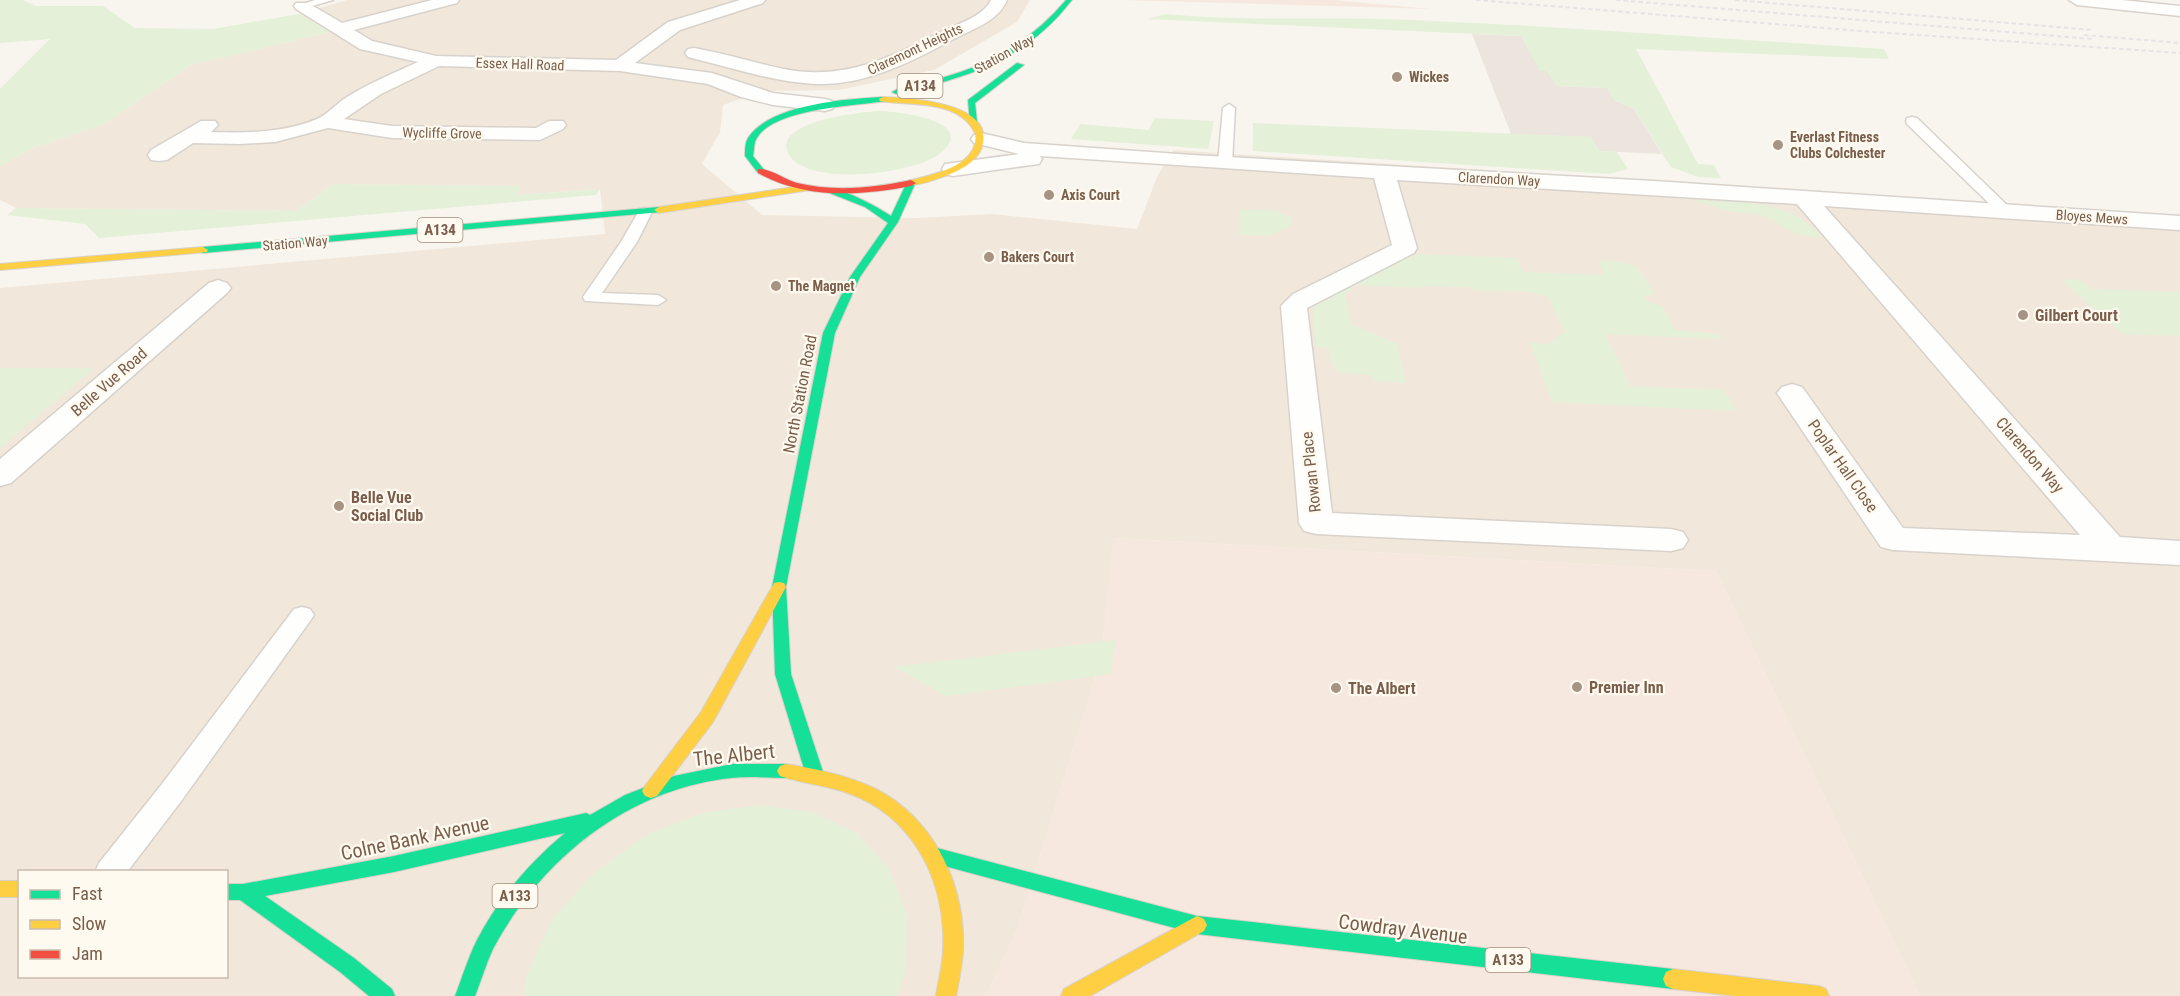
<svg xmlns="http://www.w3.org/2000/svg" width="2180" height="996" font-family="'Roboto Condensed',sans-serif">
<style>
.residential{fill:#f1e8db;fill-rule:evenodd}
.commercial{fill:#f6e8de}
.industrial{fill:#ebe5de}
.green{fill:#e4f0d8}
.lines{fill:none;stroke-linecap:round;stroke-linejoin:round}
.lane-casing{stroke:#d8d2cc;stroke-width:3}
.street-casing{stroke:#d8d2cc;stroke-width:3}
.fast-casing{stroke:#d8d1c9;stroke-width:2}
.slow-casing{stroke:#d8d1c9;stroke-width:2}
.jam-casing{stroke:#d8d1c9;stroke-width:2}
.lane{fill:#fefefc;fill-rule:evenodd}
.street{fill:#fefefc;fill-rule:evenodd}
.fast{fill:#16e098;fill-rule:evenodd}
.slow{fill:#ffcf43;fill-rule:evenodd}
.jam{fill:#f24e42;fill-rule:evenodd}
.rail{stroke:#e5e3e6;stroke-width:2;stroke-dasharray:4.5 3;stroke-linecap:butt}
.poi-dot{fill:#a69384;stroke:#fffaf0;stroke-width:2}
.labels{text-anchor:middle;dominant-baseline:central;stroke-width:4.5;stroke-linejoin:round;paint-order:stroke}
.far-street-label{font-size:14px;fill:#7a5e4b;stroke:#fffaf0}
.far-poi-label{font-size:14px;font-weight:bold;fill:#7a5e4b;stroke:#fffaf0;text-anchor:start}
.shield{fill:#fffaf0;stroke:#a28d7c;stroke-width:1.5}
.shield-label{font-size:15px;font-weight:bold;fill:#7a5e4b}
.poi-label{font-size:16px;font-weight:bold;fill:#7a5e4b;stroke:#fffaf0;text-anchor:start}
.street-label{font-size:16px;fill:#7a5e4b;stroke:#fffaf0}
.near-street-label{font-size:20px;fill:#7a5e4b;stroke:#fffaf0}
</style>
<rect width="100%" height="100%" fill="#f8f5ee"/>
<path class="residential" d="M347 0H1030L1017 22 934 70 839 90 763 91 723 105 720 132 702 164 762 215 917 218 992 214 1137 229 1157 177 1173 150 2180 215V996H1920L1716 571 1114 538 1101 659 1017 930 986 996H0V288L605 234 600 189 516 195 521 186 334 184 296 211 16 208 0 200V166L33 148 104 124 191 65 330 32 299 14ZM20 872H226V976H20Z"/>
<path class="commercial" d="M1121 0H1333L1432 9Z
M1113 538 1716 571 1920 996H986L1017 930 1101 659Z"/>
<path class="industrial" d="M1472 34 1521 36 1540 70 1547 71 1557 86 1607 88 1615 101 1633 108 1662 154 1599 151 1591 137 1511 134Z"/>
<path class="green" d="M0 0H23L36 6H103L135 28 213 29 299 14 330 32 191 65 104 124 33 148 0 166V89L50 39 0 43Z
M1166 14C1248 22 1330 16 1412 20 1569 27 1727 39 1884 49L1889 59 1636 49 1698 164 1714 165 1721 178 1698 177 1671 167 1633 108 1615 101 1607 88 1557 86 1547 71H1540L1521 36 1148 19Z
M878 111C896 111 982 121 939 154 914 174 805 188 788 153 773 121 862 112 878 111Z
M1155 118 1214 121 1208 149 1071 139 1080 124 1148 130Z
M1253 123 1591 137 1599 151 1617 152 1628 169 1609 174 1253 151Z
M334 184 521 186 517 195 600 189 596 195 99 238 85 224 7 215 16 208 296 211Z
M1693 200C1743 204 1787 197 1822 237L1805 236 1783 228 1775 221 1758 214 1731 212Z
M1240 209 1277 211 1291 217V225L1269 236 1240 235Z
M1420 254 1517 258 1523 272 1605 275 1598 261C1635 262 1636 262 1655 294L1645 296 1648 302 1662 306 1675 330 1719 334 1721 339 1605 334 1630 386 1724 390 1736 411 1552 402 1530 343 1548 344 1565 332 1548 297 1530 292 1474 290 1469 287 1424 286 1421 288 1357 285 1345 294 1351 324 1397 344 1406 383 1373 381 1372 375C1344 373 1333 379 1328 347H1315L1313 306 1409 257Z
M2060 279 2080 280 2092 289 2180 292V336L2123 334Z
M0 368H94L0 448Z
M1116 640 1111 674 946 696 894 667Z
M758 805 811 812 856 833 889 868 907 915 906 970 897 996H524L526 978 552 920 595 872 647 835 702 813Z"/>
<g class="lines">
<g class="lane-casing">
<path id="lane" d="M315 0H333L302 9 297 6Z
M1229 104 1235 108 1232 163 1225 167 1218 163 1223 108Z
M1912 117 1917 118 2010 208 2012 211 2010 214H2000L1907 124 1906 121 1907 118Z
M645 208 652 212 637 242 602 293 658 295 666 300 658 305 585 301 583 297 621 242 640 209Z
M302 607 310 609 314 615 310 621 182 800 127 872H95L99 863 162 784 294 609Z"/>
</g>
<g class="street-casing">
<path id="street" d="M432 0H459L457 3 354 30 372 41 436 56 616 60 668 22 740 0H765L763 3 680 30 635 63 712 73 773 93 825 99 832 101 835 105 832 109 825 111 773 105 741 97 708 84 620 71 439 66 381 94 344 119 392 126 536 128 549 121H563L566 125 563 129 540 140 392 138 328 128 275 142 240 144 193 143 167 160 159 161 151 160 148 155 151 150 201 121H215L218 125 211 132C246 133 284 133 317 119 328 114 336 104 347 97 369 83 394 73 418 62L360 49 296 9 294 6 296 3H308L342 23Z
M991 0H1007C998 22 972 29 952 40 911 62 866 85 818 84 776 83 729 67 688 57L685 53 688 49 694 48C724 53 754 63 784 69 842 81 891 58 941 32 957 24 983 17 991 0Z
M2069 0H2122L2180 6V16L2077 5Z
M981 133 1024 143 1192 155 1654 181 2180 216V230L1824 206 2120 537 2180 541V565L1893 550 1881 547 1777 393 1782 387 1792 384 1802 387 1903 528 2080 535 1797 204 1397 180 1417 248 1414 253 1307 308 1332 513 1671 529 1683 532 1688 540 1683 548 1671 551 1316 534 1304 531 1299 523 1281 306 1293 294 1392 245 1374 178 1040 156 1042 159 1039 164 1031 165 953 176 945 174 942 169 945 164 1019 154 974 143 971 139 974 135Z
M218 280 227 283 231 288 227 293 11 483 0 486V459L209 283Z"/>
</g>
<g class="fast-casing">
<path id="fast" d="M1066 0H1072C1025 61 968 77 896 94L892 92C905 84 926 83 941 78 992 64 1032 40 1066 0Z
M1017 63 1024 65 975 103 977 122 970 124 968 100Z
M883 97 887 99 886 101C856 106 767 108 755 142 754 146 754 152 753 156L765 171 764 173H758L745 156C745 150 745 143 748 138 770 104 846 99 883 97Z
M907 182 915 184 898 222 860 277 835 333 786 587 791 674 823 772 820 777 814 779 808 777 805 772 775 674 772 587 823 333 850 277 888 223 865 207 822 190C834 182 879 208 891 216Z
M659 207 664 210 662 212 203 253 198 250 203 247Z
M732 764H786L792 766 795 771 792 776 786 778C768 778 749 776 731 778 628 789 541 859 493 949 486 964 481 981 475 996H455C462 978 468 958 477 940 499 898 529 863 565 833L394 872 265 896 354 958 392 989 395 996H369L340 972 240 900H226V884H243L394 856 586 813 590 815 625 795 674 776Z
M937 848 1197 916 1673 969 1680 972 1683 979 1680 986 1673 989 1197 934 937 864 930 862 928 856 930 850Z"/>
</g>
<g class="slow-casing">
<path id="slow" d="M883 97C908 98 990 102 983 142 981 159 963 169 948 175 936 179 920 186 908 185V181C931 175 981 166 975 133 959 99 910 106 880 101L879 99Z
M807 185 810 186V190L659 213 654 210 659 207Z
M203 247 208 250 207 252 0 270V264Z
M779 582 784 583 786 587 713 722 657 796 651 798 645 796 642 791 645 786 701 712 772 587 774 583Z
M786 764C816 769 846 775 874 788 934 818 966 885 963 951 962 966 959 981 956 996H936C938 981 943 965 943 950 946 888 919 825 860 798 832 785 807 785 780 776L777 771 780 766Z
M0 881H20V897H0Z
M1197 916 1204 919 1207 925 1204 931 1090 996H1061L1064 989Z
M1673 969 1819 986 1826 989 1829 996H1736L1673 989 1666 986 1663 979 1666 972Z"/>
</g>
<g class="jam-casing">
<path id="jam" d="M758 169C770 168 785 180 797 183 835 192 874 188 911 180L916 183 911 186C859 196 805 199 758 173Z"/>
</g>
<use href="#lane" class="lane"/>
<use href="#street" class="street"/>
<use href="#fast" class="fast"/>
<use href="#slow" class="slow"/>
<use href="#jam" class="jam"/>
<path class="rail" d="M1476 0 1874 32 2180 53
M1616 0 2093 39
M1735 0 2093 30
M2084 35 2180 43"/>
</g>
<g class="poi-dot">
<circle cx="1397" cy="77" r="6"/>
<circle cx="1778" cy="145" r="6"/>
<circle cx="1049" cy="195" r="6"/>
<circle cx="989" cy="257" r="6"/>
<circle cx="776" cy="286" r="6"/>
<circle cx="2023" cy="315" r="6"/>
<circle cx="339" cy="506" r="6"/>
<circle cx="1577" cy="687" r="6"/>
<circle cx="1336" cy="688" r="6"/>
</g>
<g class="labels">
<g class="far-street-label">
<text transform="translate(915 49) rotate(-25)">Claremont Heights</text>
<text transform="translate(1004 54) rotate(-29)">Station Way</text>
<text transform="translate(520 64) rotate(2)">Essex Hall Road</text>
<text transform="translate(442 133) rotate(1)">Wycliffe Grove</text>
<text transform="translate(1499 179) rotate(3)">Clarendon Way</text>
<text transform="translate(2092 217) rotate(4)">Bloyes Mews</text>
<text transform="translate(295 243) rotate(-5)">Station Way</text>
</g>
<g class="far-poi-label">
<text x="1409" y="77">Wickes</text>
<text x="1790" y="137">Everlast Fitness<tspan x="1790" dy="16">Clubs Colchester</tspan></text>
<text x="1061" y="195">Axis Court</text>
<text x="1001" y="257">Bakers Court</text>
<text x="788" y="286">The Magnet</text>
</g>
<g class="shield">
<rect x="897.5" y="74" width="45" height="24" rx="4.5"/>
<rect x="417.5" y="218" width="45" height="24" rx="4.5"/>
<rect x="492.5" y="884" width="45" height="24" rx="4.5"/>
<rect x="1485.5" y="948" width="45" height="24" rx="4.5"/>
</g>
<g class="shield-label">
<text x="920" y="86">A134</text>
<text x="440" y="230">A134</text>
<text x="515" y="896">A133</text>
<text x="1508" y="960">A133</text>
</g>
<g class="poi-label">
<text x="2035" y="315">Gilbert Court</text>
<text x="351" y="497">Belle Vue<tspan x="351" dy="18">Social Club</tspan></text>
<text x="1589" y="687">Premier Inn</text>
<text x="1348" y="688">The Albert</text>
</g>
<g class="street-label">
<text transform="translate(109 382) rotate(-41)">Belle Vue Road</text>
<text transform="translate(800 394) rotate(-79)">North Station Road</text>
<text transform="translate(2030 455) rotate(49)">Clarendon Way</text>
<text transform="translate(1843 466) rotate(55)">Poplar Hall Close</text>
<text transform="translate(1311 472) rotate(-96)">Rowan Place</text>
</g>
<g class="near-street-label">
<text transform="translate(734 755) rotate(-6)">The Albert</text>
<text transform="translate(415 838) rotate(-12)">Colne Bank Avenue</text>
<text transform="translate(1403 929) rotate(7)">Cowdray Avenue</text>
</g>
</g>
<rect x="18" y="870" width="210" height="108" fill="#fffaf0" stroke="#cabcae" stroke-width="1.5"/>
<rect x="30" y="890" width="30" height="9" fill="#16e098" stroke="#cabcae" stroke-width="1.5"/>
<text x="72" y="900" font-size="18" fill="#7a5e4b">Fast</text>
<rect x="30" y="920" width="30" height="9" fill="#ffcf43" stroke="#cabcae" stroke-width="1.5"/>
<text x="72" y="930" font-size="18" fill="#7a5e4b">Slow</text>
<rect x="30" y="950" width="30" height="9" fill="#f24e42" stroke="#cabcae" stroke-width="1.5"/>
<text x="72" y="960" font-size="18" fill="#7a5e4b">Jam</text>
</svg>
